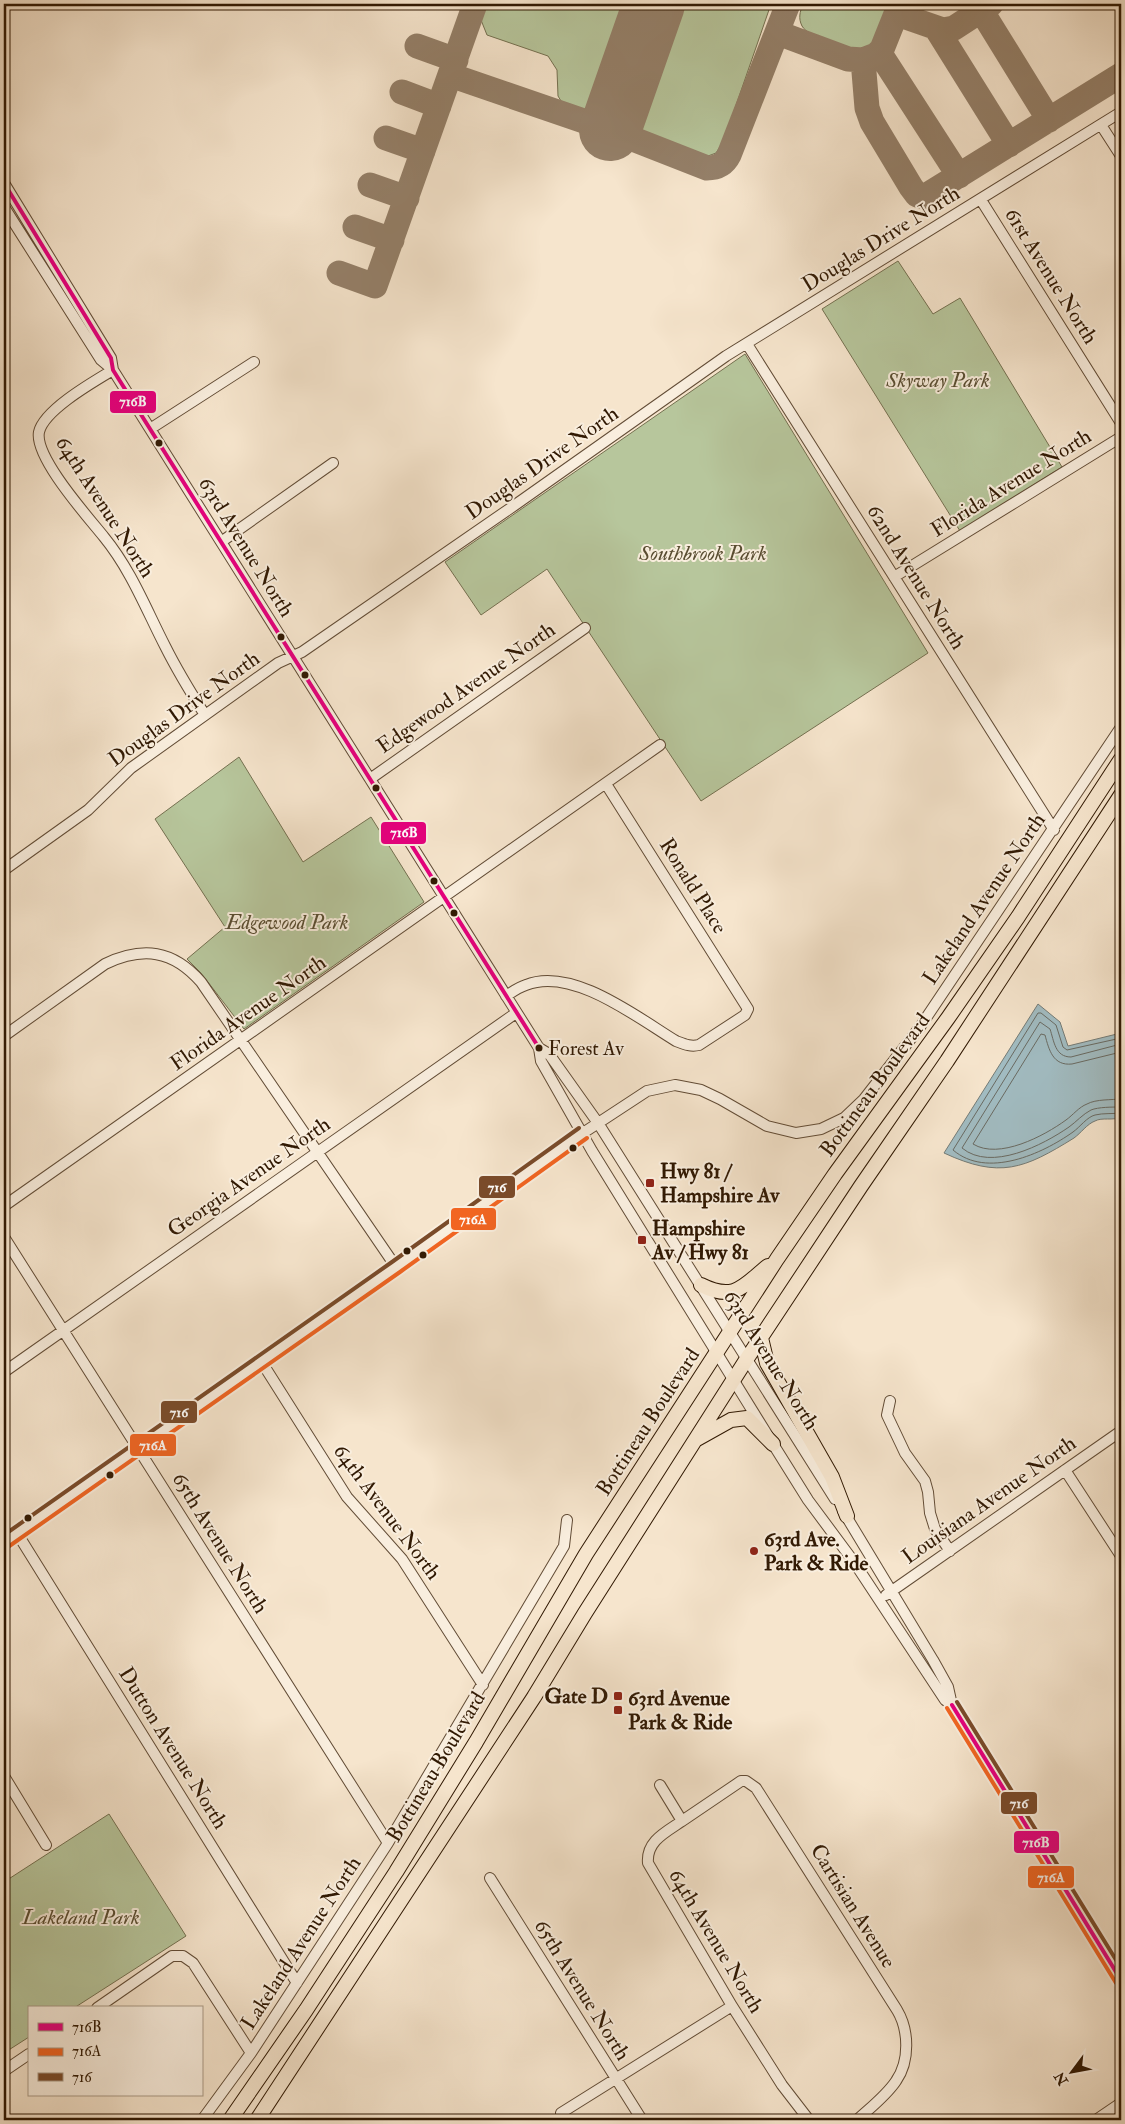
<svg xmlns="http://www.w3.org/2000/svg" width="1125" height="2124" font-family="'IM FELL Double Pica',serif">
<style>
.green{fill:#b7c69c;stroke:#747050}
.water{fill:#a1bcc2;stroke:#747b76}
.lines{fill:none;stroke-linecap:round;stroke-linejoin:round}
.shore{stroke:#696a62;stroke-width:1}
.taxiway{stroke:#947f68;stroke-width:25}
.runway{stroke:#947f68;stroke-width:62}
.minor-casing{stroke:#624c36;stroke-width:12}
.highway-casing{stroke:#311903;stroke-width:16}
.minor{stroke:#f9eede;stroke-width:10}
.highway{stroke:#f6e5cd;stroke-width:14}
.bus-1-casing{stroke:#f9eede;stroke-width:8}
.bus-2-casing{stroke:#f9eede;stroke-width:8}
.bus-3-casing{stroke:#f9eede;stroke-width:8}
.bus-1{stroke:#e5007d;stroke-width:4}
.bus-2{stroke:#f26522;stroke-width:4}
.bus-3{stroke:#7a4b2a;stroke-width:4}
.bus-dot{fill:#311903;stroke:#f9eede;stroke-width:2}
.poi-dot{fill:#8f2418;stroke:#f9eede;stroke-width:2}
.labels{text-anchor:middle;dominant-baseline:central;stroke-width:4;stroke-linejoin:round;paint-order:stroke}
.bus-label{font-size:20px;fill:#311903;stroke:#f9eede;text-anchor:start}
.street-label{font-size:21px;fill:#311903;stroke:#f9eede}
.park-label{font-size:21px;font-style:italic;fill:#594d31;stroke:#f9eede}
.poi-label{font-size:21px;font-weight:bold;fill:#311903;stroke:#f9eede;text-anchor:start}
.line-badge{stroke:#f9eede;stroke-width:2}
.badge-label{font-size:14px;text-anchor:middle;font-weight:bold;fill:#fff}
</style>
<rect width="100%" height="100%" fill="#f6e5cd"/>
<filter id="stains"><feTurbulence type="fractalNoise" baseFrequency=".004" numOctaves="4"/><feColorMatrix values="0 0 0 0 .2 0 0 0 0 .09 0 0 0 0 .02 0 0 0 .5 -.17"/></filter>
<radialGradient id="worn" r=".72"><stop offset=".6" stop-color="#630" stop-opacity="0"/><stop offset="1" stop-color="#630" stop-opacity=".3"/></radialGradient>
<path class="green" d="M486 4H636L601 104 587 114 564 106 558 96 557 70 548 56 487 35 481 20Z
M673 4H771L724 140 716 153 708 156H697L643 134 635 118Z
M803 4H891C887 16 884 37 874 46 870 49 865 52 860 52 849 53 807 36 802 26 798 18 800 12 803 4Z
M898 261 933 314 960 298 1062 467 960 531 822 309Z
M745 354 928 653 701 801 547 569 481 615 445 562Z
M239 757 303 862 371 817 424 902 244 1029 201 973 187 959 225 927 155 819Z
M109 1814 186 1936 74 2008H29V2037L4 2053V1882Z"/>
<path class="water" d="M1038 1004 1060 1022 1068 1046 1121 1033V1117C1113 1121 1102 1117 1095 1121 1087 1124 1081 1133 1074 1138 1024 1169 1000 1179 944 1153Z"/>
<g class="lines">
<path class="shore" d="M1121 1038 1067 1050 1063 1047 1056 1025 1041 1013H1038L953 1150C987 1179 1042 1154 1073 1132 1080 1127 1087 1117 1095 1115 1103 1113 1113 1114 1121 1113
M1121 1044 1071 1057C1055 1057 1054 1041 1050 1029L1040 1022 962 1148C991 1172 1043 1145 1069 1127 1076 1122 1083 1114 1091 1110 1098 1107 1113 1107 1121 1107
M1121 1052 1072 1064C1053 1066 1049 1050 1045 1035L1041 1034 973 1144C999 1160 1044 1136 1066 1120 1073 1115 1079 1107 1087 1104 1096 1099 1112 1100 1121 1099"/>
<path class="taxiway" d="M981 10 1049 120
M897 14 943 30 954 28 991 4
M936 28 1009 145
M778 33 848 59 863 60 876 55 882 49 900 4
M417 46 456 60
M879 52 959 176
M863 60 867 108 872 122 911 187 917 195 924 197 1121 75
M450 75 610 130 707 168C717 168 724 165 729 155L788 4
M402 92 439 106
M386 138 423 151
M370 185 407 198
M355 227 392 240
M339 273 375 286 475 4"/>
<path class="runway" d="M610 130 654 4"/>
<g class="minor-casing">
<path id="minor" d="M1101 125 1121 156
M4 183 111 358 113 370
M981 200 1121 423
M4 207 101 360 113 370 539 1048 541 1061 592 1151 773 1444 808 1500 854 1562 945 1700 952 1705
M747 344 1054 830
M113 370C93 382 44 410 39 432 34 457 88 517 104 537 131 570 146 609 165 646 177 670 191 693 205 715
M150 429 254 362
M221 542 333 463
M894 577 1121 437
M370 779 585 628
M4 870 88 810 131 768 278 663 302 652 515 505 726 356 1121 112
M506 996C512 992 519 987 526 985 572 966 638 1018 676 1041 684 1044 690 1047 699 1045L745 1015 748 1009 606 784
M4 1036 105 964C143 946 173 950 201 982L396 1267
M539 1048 549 1054 598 1123 835 1499
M4 1206 660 745
M4 1237 388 1843
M261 1361 347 1497 402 1559 483 1685
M4 1372 516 1013
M890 1401 887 1415 905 1453 925 1481 928 1492 930 1513 935 1529 950 1551
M1065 1470 1121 1556
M843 1511 933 1660 948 1687 952 1705 1121 1980
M17 1533 297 1983
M4 1542 396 1267 583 1133 647 1091 675 1085 701 1090 720 1099 767 1126 796 1133 821 1129 844 1118 864 1099 920 1027 1121 727
M886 1595 1121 1431
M4 1776 46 1845
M660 1785 682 1821C666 1832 646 1841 648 1863L732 2006 782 2085 809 2120
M682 1821 741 1781H746L756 1788 897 2010C909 2030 910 2061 896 2081 886 2096 870 2108 857 2120
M490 1878 642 2120
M97 2008 172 1956H183L193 1963 251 2053
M4 2071 29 2054
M561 2113 732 2006
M202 2120 251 2053 388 1843 564 1546 567 1520
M1096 2120 1121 2103"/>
</g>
<g class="highway-casing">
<path id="highway" d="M701 1285C735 1302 743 1286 768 1266
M761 1338 767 1363 832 1477 847 1516
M697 1439 731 1420 747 1418 773 1444
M230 2120 306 2010 396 1872 476 1742 586 1554 777 1259 835 1174 948 1018 1018 917 1121 759
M257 2120 534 1697 585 1613 748 1357 861 1186 947 1061 1121 795"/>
</g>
<use href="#minor" class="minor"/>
<use href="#highway" class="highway"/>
<g class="bus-1-casing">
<path id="bus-1" d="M4 183 111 358 113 370 539 1048
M952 1705 1121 1980"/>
</g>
<g class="bus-2-casing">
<path id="bus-2" d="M8 1547 400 1272 587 1138
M947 1708 1116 1983"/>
</g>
<g class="bus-3-casing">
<path id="bus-3" d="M4 1535 392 1262 579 1128
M957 1702 1121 1968"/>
</g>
<use href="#bus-1" class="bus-1"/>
<use href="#bus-2" class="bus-2"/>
<use href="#bus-3" class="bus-3"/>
</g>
<g class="bus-dot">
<circle cx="159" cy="443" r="4.5"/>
<circle cx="281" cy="637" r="4.5"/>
<circle cx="305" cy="675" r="4.5"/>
<circle cx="376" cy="788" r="4.5"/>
<circle cx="434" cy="881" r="4.5"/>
<circle cx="454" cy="913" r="4.5"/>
<circle cx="539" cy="1048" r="4.5"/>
<circle cx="573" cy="1148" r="4.5"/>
<circle cx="407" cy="1251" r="4.5"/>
<circle cx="423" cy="1255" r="4.5"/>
<circle cx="110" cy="1475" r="4.5"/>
<circle cx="28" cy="1518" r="4.5"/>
</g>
<g class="poi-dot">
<rect x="645" y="1178" width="10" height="10" rx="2.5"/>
<rect x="637" y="1235" width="10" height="10" rx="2.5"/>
<circle cx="754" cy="1551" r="5"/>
<rect x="613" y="1691" width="10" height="10" rx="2.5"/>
<rect x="613" y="1705" width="10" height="10" rx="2.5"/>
</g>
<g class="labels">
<g class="bus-label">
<text x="548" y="1048">Forest Av</text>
</g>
<g class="street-label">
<text transform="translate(881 239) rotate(-32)">Douglas Drive North</text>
<text transform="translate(1051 276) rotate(58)">61st Avenue North</text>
<text transform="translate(542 463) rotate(-35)">Douglas Drive North</text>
<text transform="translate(1011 483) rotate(-32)">Florida Avenue North</text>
<text transform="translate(105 507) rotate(57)">64th Avenue North</text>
<text transform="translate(246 547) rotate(58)">63rd Avenue North</text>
<text transform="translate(916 577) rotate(58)">62nd Avenue North</text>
<text transform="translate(466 688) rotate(-35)">Edgewood Avenue North</text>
<text transform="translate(184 709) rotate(-36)">Douglas Drive North</text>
<text transform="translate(693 886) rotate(58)">Ronald Place</text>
<text transform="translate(984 899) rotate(-56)">Lakeland Avenue North</text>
<text transform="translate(248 1013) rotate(-35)">Florida Avenue North</text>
<text transform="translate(875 1085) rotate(-54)">Bottineau Boulevard</text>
<text transform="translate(249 1177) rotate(-35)">Georgia Avenue North</text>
<text transform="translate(771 1360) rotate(58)">63rd Avenue North</text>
<text transform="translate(648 1422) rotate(-57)">Bottineau Boulevard</text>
<text transform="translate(989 1500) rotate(-35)">Louisiana Avenue North</text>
<text transform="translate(387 1512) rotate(53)">64th Avenue North</text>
<text transform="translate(220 1543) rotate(58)">65th Avenue North</text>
<text transform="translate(173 1748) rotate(58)">Dutton Avenue North</text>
<text transform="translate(436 1767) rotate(-59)">Bottineau Boulevard</text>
<text transform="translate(853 1906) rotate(58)">Cartisian Avenue</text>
<text transform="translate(716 1941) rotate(59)">64th Avenue North</text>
<text transform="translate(301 1943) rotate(-57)">Lakeland Avenue North</text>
<text transform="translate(582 1990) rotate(58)">65th Avenue North</text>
</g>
<g class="park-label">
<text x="938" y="380">Skyway Park</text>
<text x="703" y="553">Southbrook Park</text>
<text x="287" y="922">Edgewood Park</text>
<text x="81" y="1917">Lakeland Park</text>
</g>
<g class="poi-label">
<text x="660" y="1171">Hwy 81 /<tspan x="660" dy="24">Hampshire Av</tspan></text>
<text x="652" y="1228">Hampshire<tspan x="652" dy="24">Av / Hwy 81</tspan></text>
<text x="764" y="1539">63rd Ave.<tspan x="764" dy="24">Park &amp; Ride</tspan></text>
<text x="608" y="1696" text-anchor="end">Gate D</text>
<text x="628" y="1698">63rd Avenue<tspan x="628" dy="24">Park &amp; Ride</tspan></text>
</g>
</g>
<g class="line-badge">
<rect x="109" y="390" width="48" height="24" rx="5" fill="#e5007d"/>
<rect x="380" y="821" width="47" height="24" rx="5" fill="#e5007d"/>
<rect x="478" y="1175" width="38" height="24" rx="5" fill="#7a4b2a"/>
<rect x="450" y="1207" width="47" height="24" rx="5" fill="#f26522"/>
<rect x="160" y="1400" width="38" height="24" rx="5" fill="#7a4b2a"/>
<rect x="129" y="1433" width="48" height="24" rx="5" fill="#f26522"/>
<rect x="1000" y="1791" width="38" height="24" rx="5" fill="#7a4b2a"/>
<rect x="1013" y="1830" width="47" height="24" rx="5" fill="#e5007d"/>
<rect x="1027" y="1865" width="48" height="24" rx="5" fill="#f26522"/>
</g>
<g class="badge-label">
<text x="133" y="406">716B</text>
<text x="404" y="837">716B</text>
<text x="497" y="1192">716</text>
<text x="473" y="1224">716A</text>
<text x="179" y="1417">716</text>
<text x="153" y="1450">716A</text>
<text x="1019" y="1808">716</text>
<text x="1036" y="1847">716B</text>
<text x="1051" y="1882">716A</text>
</g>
<rect width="1125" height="2124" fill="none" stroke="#f6e5cd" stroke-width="20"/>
<rect x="5" y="5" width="1115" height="2114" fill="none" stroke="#311903" stroke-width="2.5"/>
<rect x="10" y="10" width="1105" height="2104" fill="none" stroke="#311903"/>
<rect x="28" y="2006" width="175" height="90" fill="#f9eede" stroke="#a99986"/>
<rect x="38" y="2023" width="25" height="8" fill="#e5007d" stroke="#a99986"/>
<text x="72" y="2032" font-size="15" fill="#311903">716B</text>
<rect x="38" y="2048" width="25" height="8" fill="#f26522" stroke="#a99986"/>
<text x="72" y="2056" font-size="15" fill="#311903">716A</text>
<rect x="38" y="2073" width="25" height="8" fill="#7a4b2a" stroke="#a99986"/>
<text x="72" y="2082" font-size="15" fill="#311903">716</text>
<g transform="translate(1072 2072) rotate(238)" stroke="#f9eede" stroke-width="4" paint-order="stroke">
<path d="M0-4L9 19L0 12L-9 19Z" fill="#311903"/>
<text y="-8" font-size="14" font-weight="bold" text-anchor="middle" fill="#311903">N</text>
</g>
<rect width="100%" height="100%" filter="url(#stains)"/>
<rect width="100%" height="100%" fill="url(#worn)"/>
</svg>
